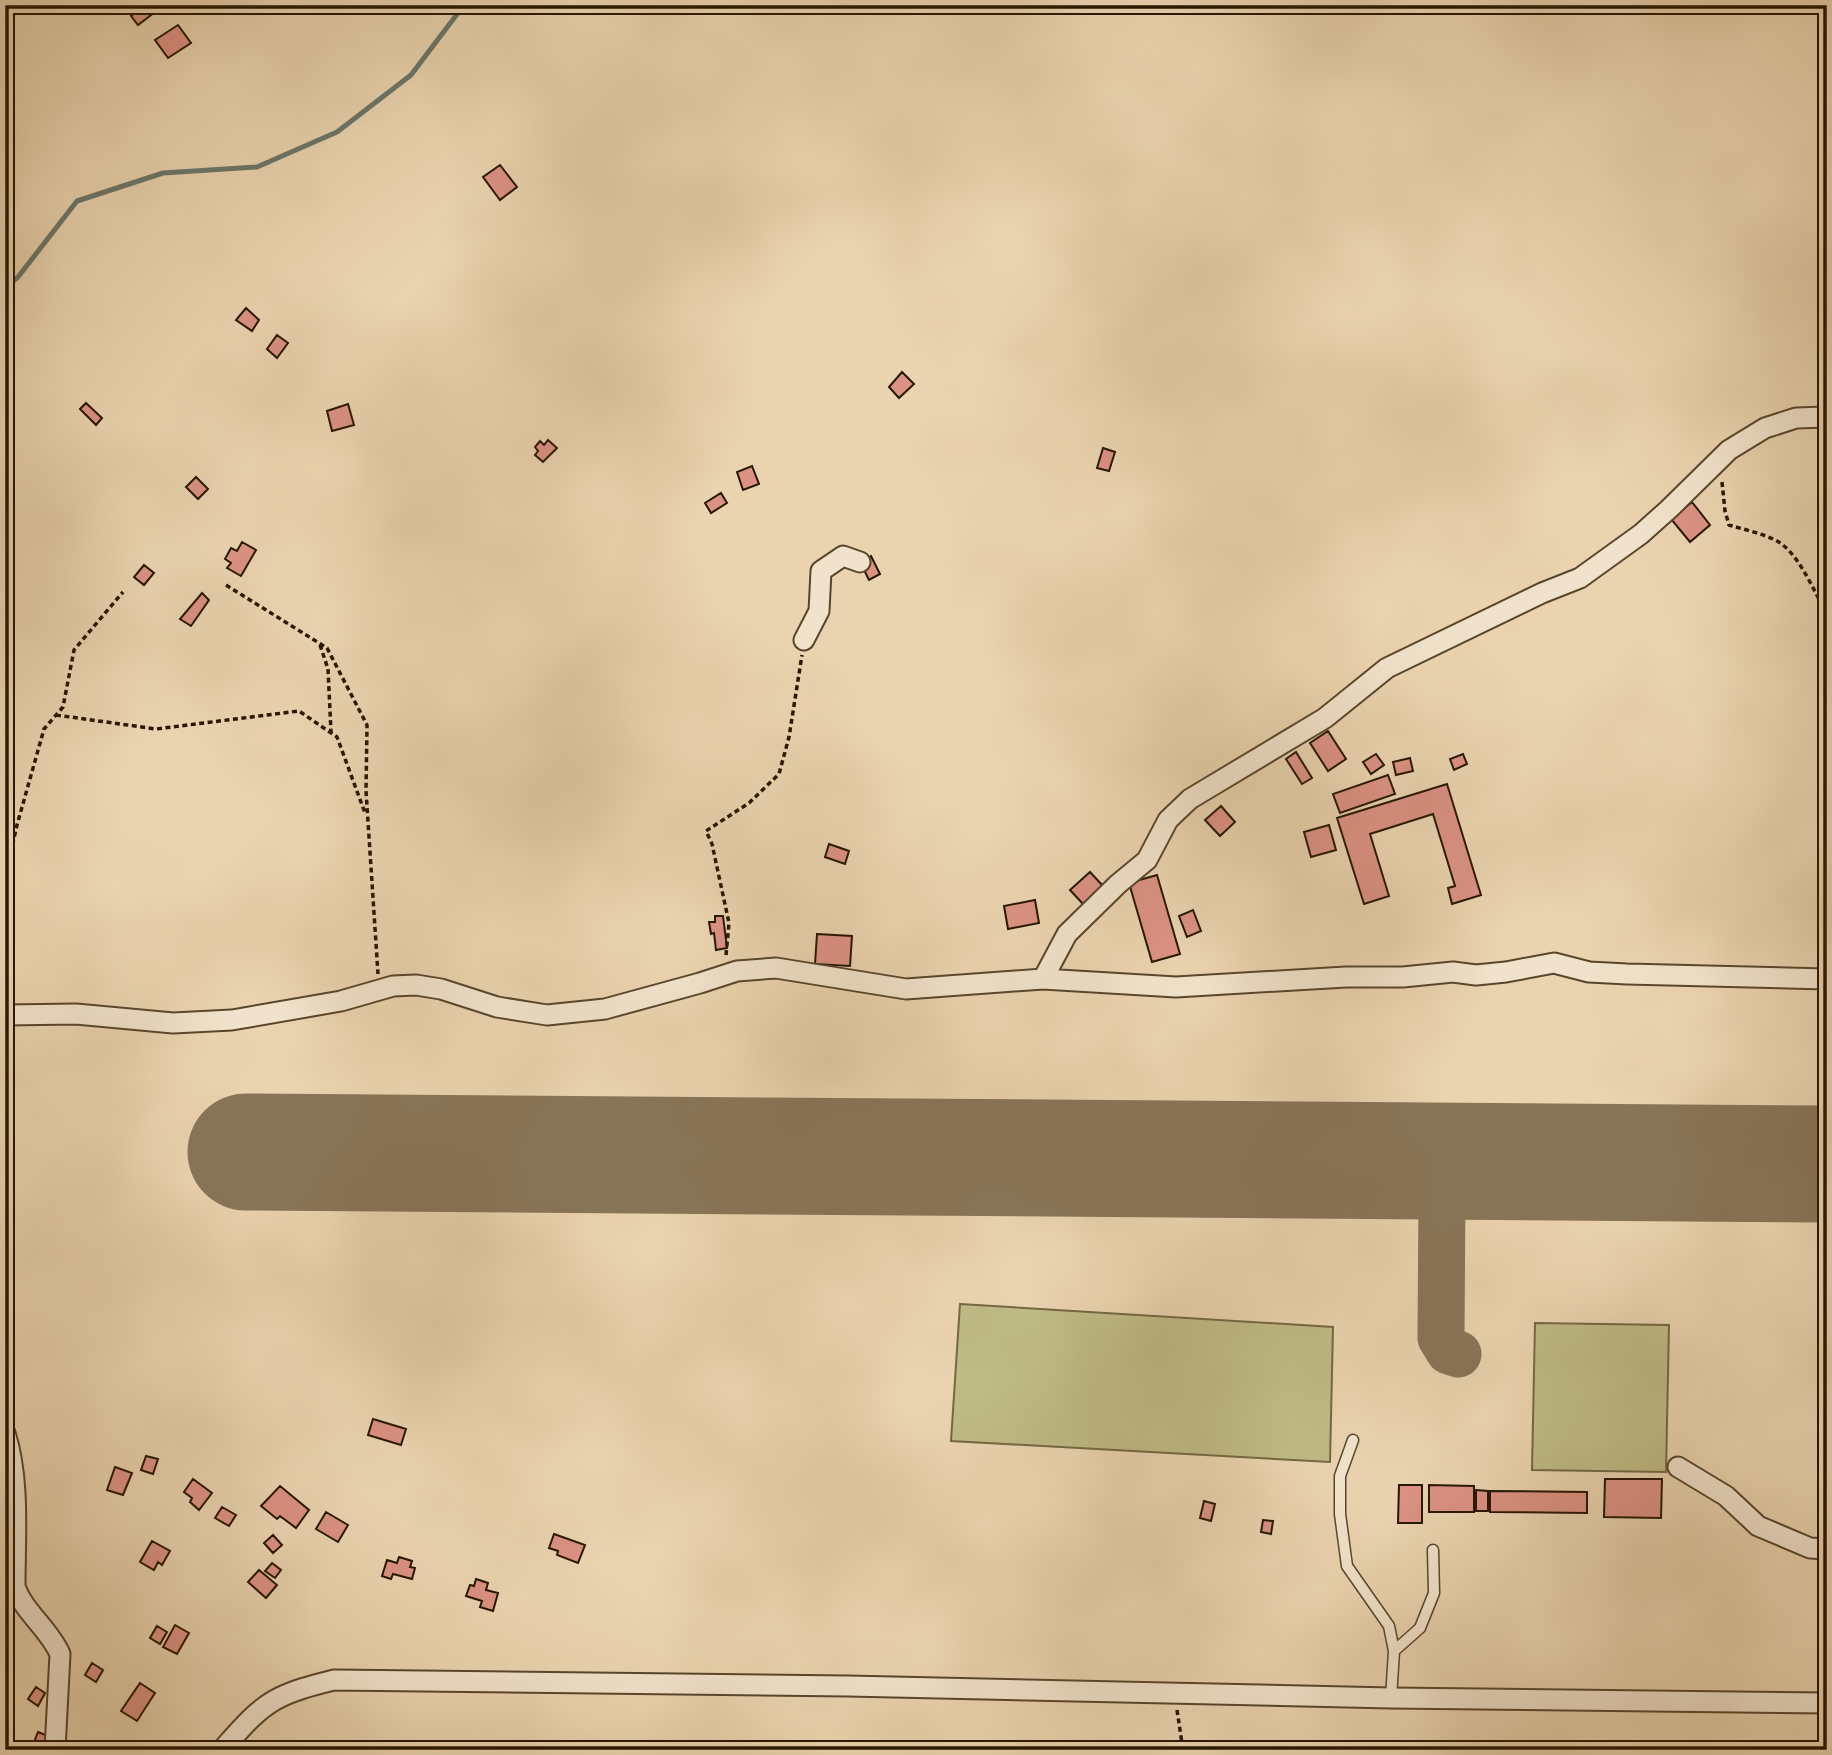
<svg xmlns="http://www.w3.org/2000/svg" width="1832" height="1755" font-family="Vollkorn,serif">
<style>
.green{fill:#bfbb86;stroke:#736843;stroke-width:2}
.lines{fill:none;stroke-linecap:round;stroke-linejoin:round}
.stream{stroke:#6b776a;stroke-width:5}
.taxiway{stroke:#887558;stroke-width:47}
.runway{stroke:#887558;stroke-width:117}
.building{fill:#dc9283;stroke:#271600;stroke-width:2}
.service-casing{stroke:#58462c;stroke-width:13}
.minor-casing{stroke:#58462c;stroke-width:23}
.path{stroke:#271600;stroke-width:3.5;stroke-dasharray:5 3.5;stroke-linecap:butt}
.service{stroke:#f1e3cb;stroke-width:10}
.minor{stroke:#f1e3cb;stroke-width:19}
</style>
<rect width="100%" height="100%" fill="#ead4af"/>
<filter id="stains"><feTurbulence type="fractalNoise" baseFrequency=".00286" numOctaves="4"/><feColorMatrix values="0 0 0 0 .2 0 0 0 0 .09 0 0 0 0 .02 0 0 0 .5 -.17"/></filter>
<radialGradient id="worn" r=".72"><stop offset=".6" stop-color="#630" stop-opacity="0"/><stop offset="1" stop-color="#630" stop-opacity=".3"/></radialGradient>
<path class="green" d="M960 1304 1333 1327 1330 1462 951 1441Z
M1535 1323 1669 1325 1666 1472 1532 1470Z"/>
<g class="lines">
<path class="stream" d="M5 23 21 5
M5 288 18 277 77 201 163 173 257 167 337 132 411 75 464 5"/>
<path class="taxiway" d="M1458 1354 1449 1351 1441 1338 1442 1188C1450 1171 1454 1166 1473 1161"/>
<path class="runway" d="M246 1152 1827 1164"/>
</g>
<path class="building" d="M145 5H150L155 12 138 25 131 16Z
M178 25 191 43 168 58 155 40Z
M500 165 517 187 500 200 483 177Z
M246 308 259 320 252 331 236 320Z
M277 335 288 343 277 358 267 349Z
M902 372 914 384 899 398 889 387Z
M86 403 102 418 96 425 80 409Z
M348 404 354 425 332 431 327 411Z
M548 440 557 448 543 462 535 455 538 451 535 447 540 441 544 445Z
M1103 448 1115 452 1109 471 1097 468Z
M752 466 759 484 743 490 737 472Z
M196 477 208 489 198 499 186 487Z
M721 493 727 503 711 513 705 503Z
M1692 502 1710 525 1690 542 1671 519Z
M242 542 256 550 241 576 227 568 231 563 225 559 231 548 237 551Z
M871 556 880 574 869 580 860 562Z
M144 565 154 573 144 585 134 577Z
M202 593 209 600 191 626 180 619Z
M1328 731 1346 759 1328 771 1310 743Z
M1296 752 1312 778 1302 784 1286 759Z
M1376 754 1384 765 1371 774 1363 762Z
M1463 754 1467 764 1454 770 1450 759Z
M1410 758 1413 771 1396 775 1393 762Z
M1388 775 1395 794 1340 813 1333 794Z
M1447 784 1481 895 1452 904 1448 888 1455 886 1433 814 1370 834 1389 896 1364 904 1337 818Z
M1221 806 1235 822 1220 836 1205 820Z
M1329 825 1336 850 1311 857 1304 832Z
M829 844 849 851 845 864 825 857Z
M1090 872 1103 886 1083 904 1070 890Z
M1157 875 1180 954 1152 962 1129 883Z
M1035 900 1039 923 1008 929 1004 906Z
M1193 910 1201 931 1187 937 1179 916Z
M715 916H723L727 948 716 950 714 933 711 934 709 922H715Z
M817 934 852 936 850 966 815 964Z
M373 1419 406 1429 401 1445 368 1435Z
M146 1456 158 1459 153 1474 141 1470Z
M115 1467 132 1473 123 1495 107 1490Z
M193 1479 212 1493 199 1510 190 1502 192 1498 184 1492Z
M1605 1479H1662L1661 1518 1604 1517Z
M1399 1485H1422V1523H1398Z
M1429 1485 1474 1486V1512H1429Z
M280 1486 309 1510 296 1528 280 1516 277 1519 261 1506Z
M1476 1490 1488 1491V1511H1476Z
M1490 1491 1587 1492V1513L1490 1512Z
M1204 1501 1215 1504 1211 1521 1200 1518Z
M222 1507 236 1515 229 1526 215 1518Z
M326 1512 348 1525 338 1542 316 1529Z
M1263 1520 1273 1521 1271 1534 1261 1532Z
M554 1534 585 1545 578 1563 557 1555 558 1551 549 1548Z
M273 1535 282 1545 273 1553 264 1543Z
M152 1541 170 1551 162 1565 158 1562 154 1570 140 1562Z
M399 1557 412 1561 410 1567 415 1568 412 1579 393 1574 391 1579 382 1576 387 1560 397 1563Z
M272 1563 281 1570 275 1578 265 1571Z
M259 1570 277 1585 266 1598 248 1582Z
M476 1579 488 1583 486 1590 498 1593 493 1611 480 1607 482 1601 466 1596 470 1585 474 1586Z
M175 1625 189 1633 177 1654 163 1647Z
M157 1626 167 1632 160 1644 150 1638Z
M92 1663 103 1670 96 1682 85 1675Z
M140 1683 155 1693 137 1721 121 1711Z
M36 1687 45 1693 38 1706 28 1699Z
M38 1732 48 1736 42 1750H31Z"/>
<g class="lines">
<g class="service-casing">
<path id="service" d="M1353 1440 1340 1476V1514L1347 1566 1389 1626 1394 1651 1391 1698
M1394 1651 1420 1628 1434 1593 1433 1550"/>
</g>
<g class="minor-casing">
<path id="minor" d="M804 640 819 611 821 571 843 556 860 562
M1043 979 1067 934 1118 884 1147 860 1168 820 1190 799 1325 718 1387 668 1542 593 1580 578 1641 534 1669 509 1729 450 1765 428 1796 418 1827 417
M5 1015 76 1014 173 1023 232 1020 341 1001 393 986 416 985 441 989 497 1007 547 1015 605 1009 700 983 737 971 776 968 906 989 1043 979 1176 987 1346 977H1403L1453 972 1476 975 1506 972 1554 963 1589 972 1627 974 1827 979
M5 1433C20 1479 15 1538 15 1587 24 1612 49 1629 60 1654L55 1750
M1678 1467 1726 1496 1758 1526 1810 1548 1827 1549
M222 1750C238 1732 254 1712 275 1700 293 1690 314 1685 334 1680L848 1686 1391 1698 1827 1703"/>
</g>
<path class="path" d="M1722 482 1725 511 1729 525C1745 530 1762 533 1777 541 1799 553 1814 592 1827 614
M226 585 327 648 367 725 366 791 378 974
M320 645 328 669 331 732
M56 715 156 729 299 711 337 737 365 813
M5 878 17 825 44 729 63 707 74 650 123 592
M5 886 10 918 5 925
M726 955 729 923 712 844 706 831 749 803 779 774 789 737 802 655
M1177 1710 1183 1750"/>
<use href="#service" class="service"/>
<use href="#minor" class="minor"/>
</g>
<rect width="1832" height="1755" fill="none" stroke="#ead4af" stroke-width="28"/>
<rect x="7" y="7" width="1818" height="1741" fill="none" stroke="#271600" stroke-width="3.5"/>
<rect x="14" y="14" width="1804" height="1727" fill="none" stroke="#271600" stroke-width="2"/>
<rect width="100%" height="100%" filter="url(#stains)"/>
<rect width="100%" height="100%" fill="url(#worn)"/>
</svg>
